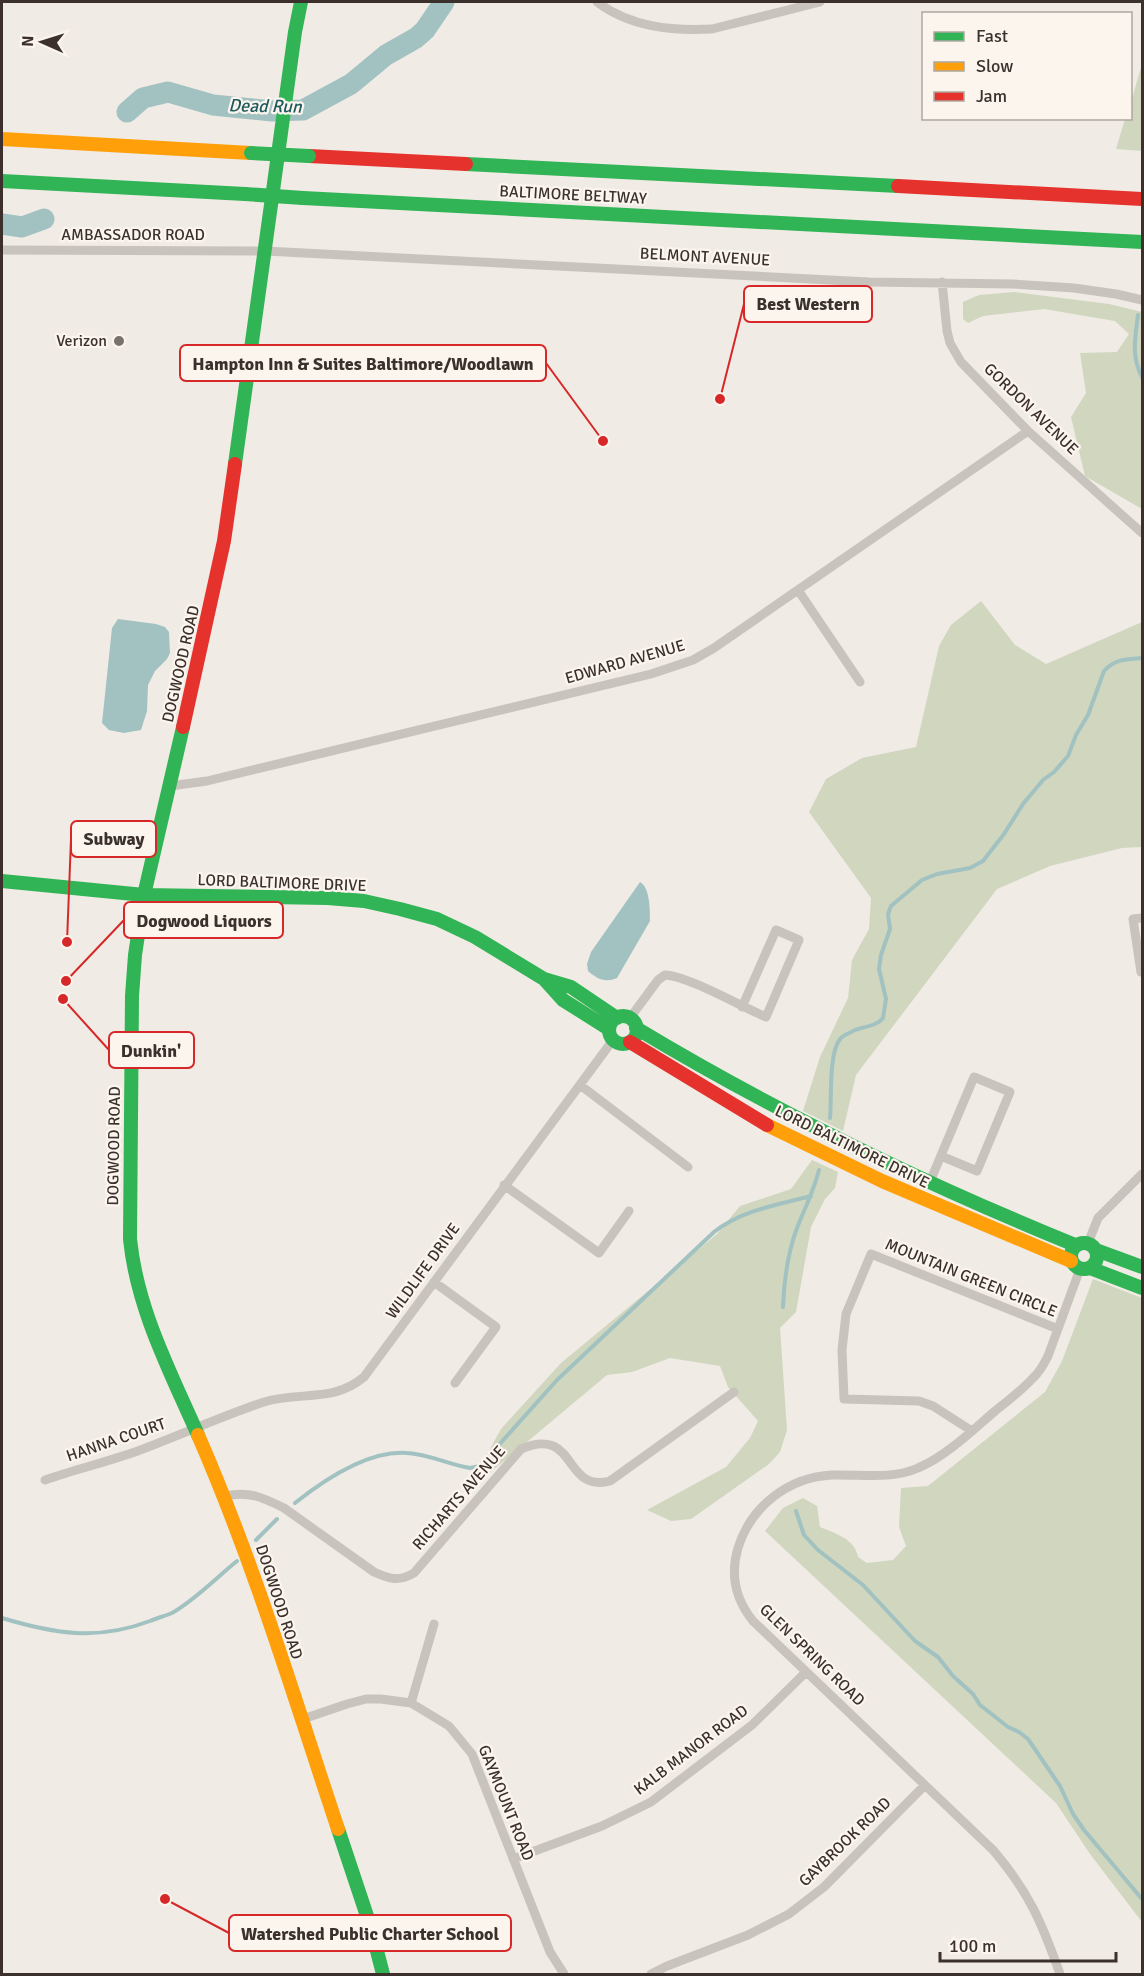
<svg xmlns="http://www.w3.org/2000/svg" width="1144" height="1976" font-family="Signika,sans-serif">
<style>
.green{fill:#d1d6bf}
.water{fill:#a1c2c1}
.lines{fill:none;stroke-linecap:round;stroke-linejoin:round}
.stream{stroke:#a1c2c1;stroke-width:4}
.river{stroke:#a1c2c1;stroke-width:21}
.street{stroke:#c9c3be;stroke-width:9}
.fast{stroke:#30b455;stroke-width:14}
.slow{stroke:#ff9f0a;stroke-width:14}
.jam{stroke:#e5322d;stroke-width:14}
.fast-bridge{stroke:#30b455;stroke-width:14}
.poi-dot{fill:#7a716c;stroke:#fbf5ee;stroke-width:2}
.labels{text-anchor:middle;dominant-baseline:central;stroke-width:4.5;stroke-linejoin:round;paint-order:stroke}
.street-label{font-size:16px;fill:#3b302b;stroke:#fbf5ee}
.poi-label{font-size:16px;fill:#3b302b;stroke:#fbf5ee;text-anchor:end}
.water-label{font-size:18px;font-style:italic;fill:#1f5a5e;stroke:#fbf5ee}
.leader{fill:none;stroke:#d62828;stroke-width:2}
.callout-dot{fill:#d62828;stroke:#fbf5ee;stroke-width:2}
.callout{fill:#fbf5ee;stroke:#d62828;stroke-width:2}
.callout-label{font-size:18px;text-anchor:middle;font-weight:bold;fill:#3b302b}
</style>
<rect width="100%" height="100%" fill="#f0ebe5"/>
<path class="green" d="M1142 64V151L1116 149 1125 119 1130 118 1131 102Z
M1014 292 1109 304 1142 312V509L1085 476 1071 417 1086 393 1080 353 1117 352 1129 334 1115 321 1044 309 983 316 968 323 963 319V302L979 295Z
M981 601 1015 645 1046 664 1142 622V847L1122 848 1050 866 997 889 856 1075 843 1131 803 1111 820 1057 848 998 852 960 869 929 871 898 809 812 826 779 862 758 916 747 939 646 951 625Z
M812 1160 838 1172 835 1188 825 1199 811 1227 796 1312 780 1328 787 1430 780 1452 769 1464 691 1519 671 1521 647 1510 726 1467 750 1438 758 1421 728 1387 720 1366 670 1358 632 1372 607 1375 480 1481 491 1447 501 1429 561 1363 717 1234 740 1206 791 1189Z
M1093 1279 1142 1298V1922L1090 1854 1056 1803 765 1531 783 1508 803 1498 817 1506 820 1527C835 1533 855 1539 858 1557L867 1563 893 1560 906 1546 899 1527 901 1488 928 1486 1045 1392 1062 1361Z"/>
<path class="water" d="M118 619 156 624 165 627 169 632 170 653 167 659 155 671 148 685 147 711 141 730 124 733 109 730 102 723 112 628Z
M640 882C650 887 650 910 650 921L617 978C605 983 597 979 588 971L587 964 591 952Z"/>
<g class="lines">
<path class="stream" d="M1138 315C1135 340 1131 355 1142 377
M830 1118C832 1100 828 1051 841 1038 844 1035 849 1033 853 1031 863 1026 876 1027 883 1018L886 999 879 969 881 955 890 929 888 914 891 906 922 880 937 874 970 868 983 861 1004 834 1023 804 1043 780 1054 772 1068 756 1076 735 1088 715 1104 671C1115 659 1127 659 1142 658
M783 1307C784 1281 788 1252 797 1228 805 1208 814 1190 819 1170
M295 1503C324 1480 368 1450 407 1453 429 1454 449 1465 470 1468L480 1466 557 1380 714 1232C742 1210 777 1205 811 1196
M796 1511 804 1535 818 1550 863 1585 915 1641 938 1657 953 1676 973 1694 980 1705 1008 1727 1019 1732 1028 1739 1060 1786 1073 1814 1084 1830 1142 1899
M256 1540 277 1519
M2 1618C55 1634 97 1641 150 1621 157 1618 165 1616 172 1613 195 1600 216 1578 237 1561"/>
<path class="river" d="M127 112 143 98 168 92 213 105 272 111 303 110 351 84 386 55 416 38 425 30 444 2
M2 224 22 227 44 219"/>
<path class="street" d="M597 2C630 27 671 31 712 29L820 2
M2 250 265 251 869 282 1013 284 1074 288 1116 294 1142 300
M942 282 947 331 950 343 961 362 1028 431 1142 533
M798 590 860 682
M170 786 207 781 651 674 693 660 714 648 1028 431
M1142 918 1133 919 1141 972H1142
M630 1018 658 980 665 975C688 976 742 1007 766 1017L799 940 776 930 742 1007
M580 1085 688 1167
M929 1184 974 1077 1010 1092 977 1171 941 1156
M504 1185 599 1253 629 1211
M1088 1243 1098 1218 1142 1174
M434 1282 496 1327 455 1383
M972 1431 933 1406 919 1401 844 1399 842 1350 846 1314 871 1254 1058 1329
M45 1480C73 1470 103 1463 132 1453 176 1437 219 1417 264 1402 300 1391 333 1403 364 1377L613 1040
M225 1496C249 1491 262 1497 284 1508L374 1572C389 1579 399 1582 414 1573L521 1449C578 1425 562 1493 610 1481L734 1392
M411 1703 434 1624
M300 1720 347 1704 366 1699H381L411 1703 449 1726 472 1754 550 1952 564 1974
M513 1859 602 1826 651 1802 752 1725 806 1672
M651 1974 667 1966 748 1935 789 1914 824 1887 925 1785
M1060 1974C1042 1923 1029 1892 993 1850L753 1621C736 1600 730 1575 738 1548 751 1506 789 1477 832 1475 861 1474 891 1480 918 1468 945 1457 973 1430 995 1411 1008 1401 1022 1390 1033 1378 1040 1372 1044 1364 1048 1356L1080 1269"/>
<path class="fast" d="M466 164 898 186
M2 181 245 194
M303 198 1142 242
M235 464 295 32 301 2
M183 727 144 895 135 955 132 996 130 1239C137 1309 170 1371 198 1435
M2 881 144 895 328 898 364 901 400 909 437 919 475 937 544 979 571 987 617 1018
M545 980 563 1000 609 1029
M609 1030a14 14 0 1 1 28 0a14 14 0 1 1-28 0Z
M636 1028C777 1113 923 1183 1075 1245
M1071 1256a13 13 0 1 1 26 0a13 13 0 1 1-26 0Z
M1096 1250 1142 1267
M1090 1268 1142 1288
M338 1829 371 1928 383 1974"/>
<path class="slow" d="M2 139 251 153
M767 1125 882 1181 1071 1261
M198 1435C254 1563 294 1697 338 1829"/>
<path class="jam" d="M309 156 466 164
M898 186 1142 199
M183 727 224 541 235 464
M630 1042 767 1125"/>
<path class="fast-bridge" d="M251 153 309 156
M245 194 303 198"/>
</g>
<circle class="poi-dot" cx="119" cy="341" r="6"/>
<g class="labels">
<g class="street-label">
<text transform="translate(573 195) rotate(3)">BALTIMORE BELTWAY</text>
<text x="133" y="235">AMBASSADOR ROAD</text>
<text transform="translate(705 257) rotate(3)">BELMONT AVENUE</text>
<text transform="translate(1031 409) rotate(44)">GORDON AVENUE</text>
<text transform="translate(625 662) rotate(-16)">EDWARD AVENUE</text>
<text transform="translate(181 664) rotate(-77)">DOGWOOD ROAD</text>
<text transform="translate(282 883) rotate(2)">LORD BALTIMORE DRIVE</text>
<text transform="translate(114 1146) rotate(-89)">DOGWOOD ROAD</text>
<text transform="translate(852 1147) rotate(26)">LORD BALTIMORE DRIVE</text>
<text transform="translate(423 1271) rotate(-54)">WILDLIFE DRIVE</text>
<text transform="translate(971 1278) rotate(22)">MOUNTAIN GREEN CIRCLE</text>
<text transform="translate(116 1440) rotate(-19)">HANNA COURT</text>
<text transform="translate(459 1498) rotate(-49)">RICHARTS AVENUE</text>
<text transform="translate(279 1602) rotate(72)">DOGWOOD ROAD</text>
<text transform="translate(812 1655) rotate(44)">GLEN SPRING ROAD</text>
<text transform="translate(691 1750) rotate(-37)">KALB MANOR ROAD</text>
<text transform="translate(506 1803) rotate(68)">GAYMOUNT ROAD</text>
<text transform="translate(845 1842) rotate(-44)">GAYBROOK ROAD</text>
</g>
<g class="poi-label">
<text x="107" y="341">Verizon</text>
</g>
<g class="water-label">
<text transform="translate(265 106) rotate(1)">Dead Run</text>
</g>
</g>
<path class="leader" d="M720 399L744 304M603 441L546 363M67 942L71 839M66 981L124 920M63 999L109 1050M165 1899L229 1933"/>
<g class="callout-dot">
<circle cx="720" cy="399" r="6"/>
<circle cx="603" cy="441" r="6"/>
<circle cx="67" cy="942" r="6"/>
<circle cx="66" cy="981" r="6"/>
<circle cx="63" cy="999" r="6"/>
<circle cx="165" cy="1899" r="6"/>
</g>
<g class="callout">
<rect x="744" y="286" width="128" height="36" rx="6"/>
<rect x="180" y="345" width="366" height="36" rx="6"/>
<rect x="71" y="821" width="85" height="36" rx="6"/>
<rect x="124" y="902" width="159" height="36" rx="6"/>
<rect x="109" y="1032" width="85" height="36" rx="6"/>
<rect x="229" y="1915" width="282" height="36" rx="6"/>
</g>
<g class="callout-label">
<text x="808" y="310">Best Western</text>
<text x="363" y="370">Hampton Inn &amp; Suites Baltimore/Woodlawn</text>
<text x="114" y="845">Subway</text>
<text x="204" y="927">Dogwood Liquors</text>
<text x="151" y="1057">Dunkin'</text>
<text x="370" y="1940">Watershed Public Charter School</text>
</g>
<rect width="1144" height="1976" fill="none" stroke="#3b302b" stroke-width="6"/>
<rect x="922" y="12" width="210" height="108" fill="#fbf5ee" stroke="#aea6a0" stroke-width="1.5"/>
<rect x="934" y="32" width="30" height="9" fill="#30b455" stroke="#aea6a0" stroke-width="1.5"/>
<text x="976" y="42" font-size="18" fill="#3b302b">Fast</text>
<rect x="934" y="62" width="30" height="9" fill="#ff9f0a" stroke="#aea6a0" stroke-width="1.5"/>
<text x="976" y="72" font-size="18" fill="#3b302b">Slow</text>
<rect x="934" y="92" width="30" height="9" fill="#e5322d" stroke="#aea6a0" stroke-width="1.5"/>
<text x="976" y="102" font-size="18" fill="#3b302b">Jam</text>
<g transform="translate(42 42) rotate(273)" stroke="#fbf5ee" stroke-width="4.5" paint-order="stroke">
<path d="M0-4.5L10 22L0 15L-10 22Z" fill="#3b302b"/>
<text y="-9" font-size="16" font-weight="bold" text-anchor="middle" fill="#3b302b">N</text>
</g>
<path d="M940 1952v9h176v-9" fill="none" stroke="#3b302b" stroke-width="3"/>
<text x="949" y="1952" font-size="18" fill="#3b302b" stroke="#fbf5ee" stroke-width="4.5" paint-order="stroke">100 m</text>
</svg>
